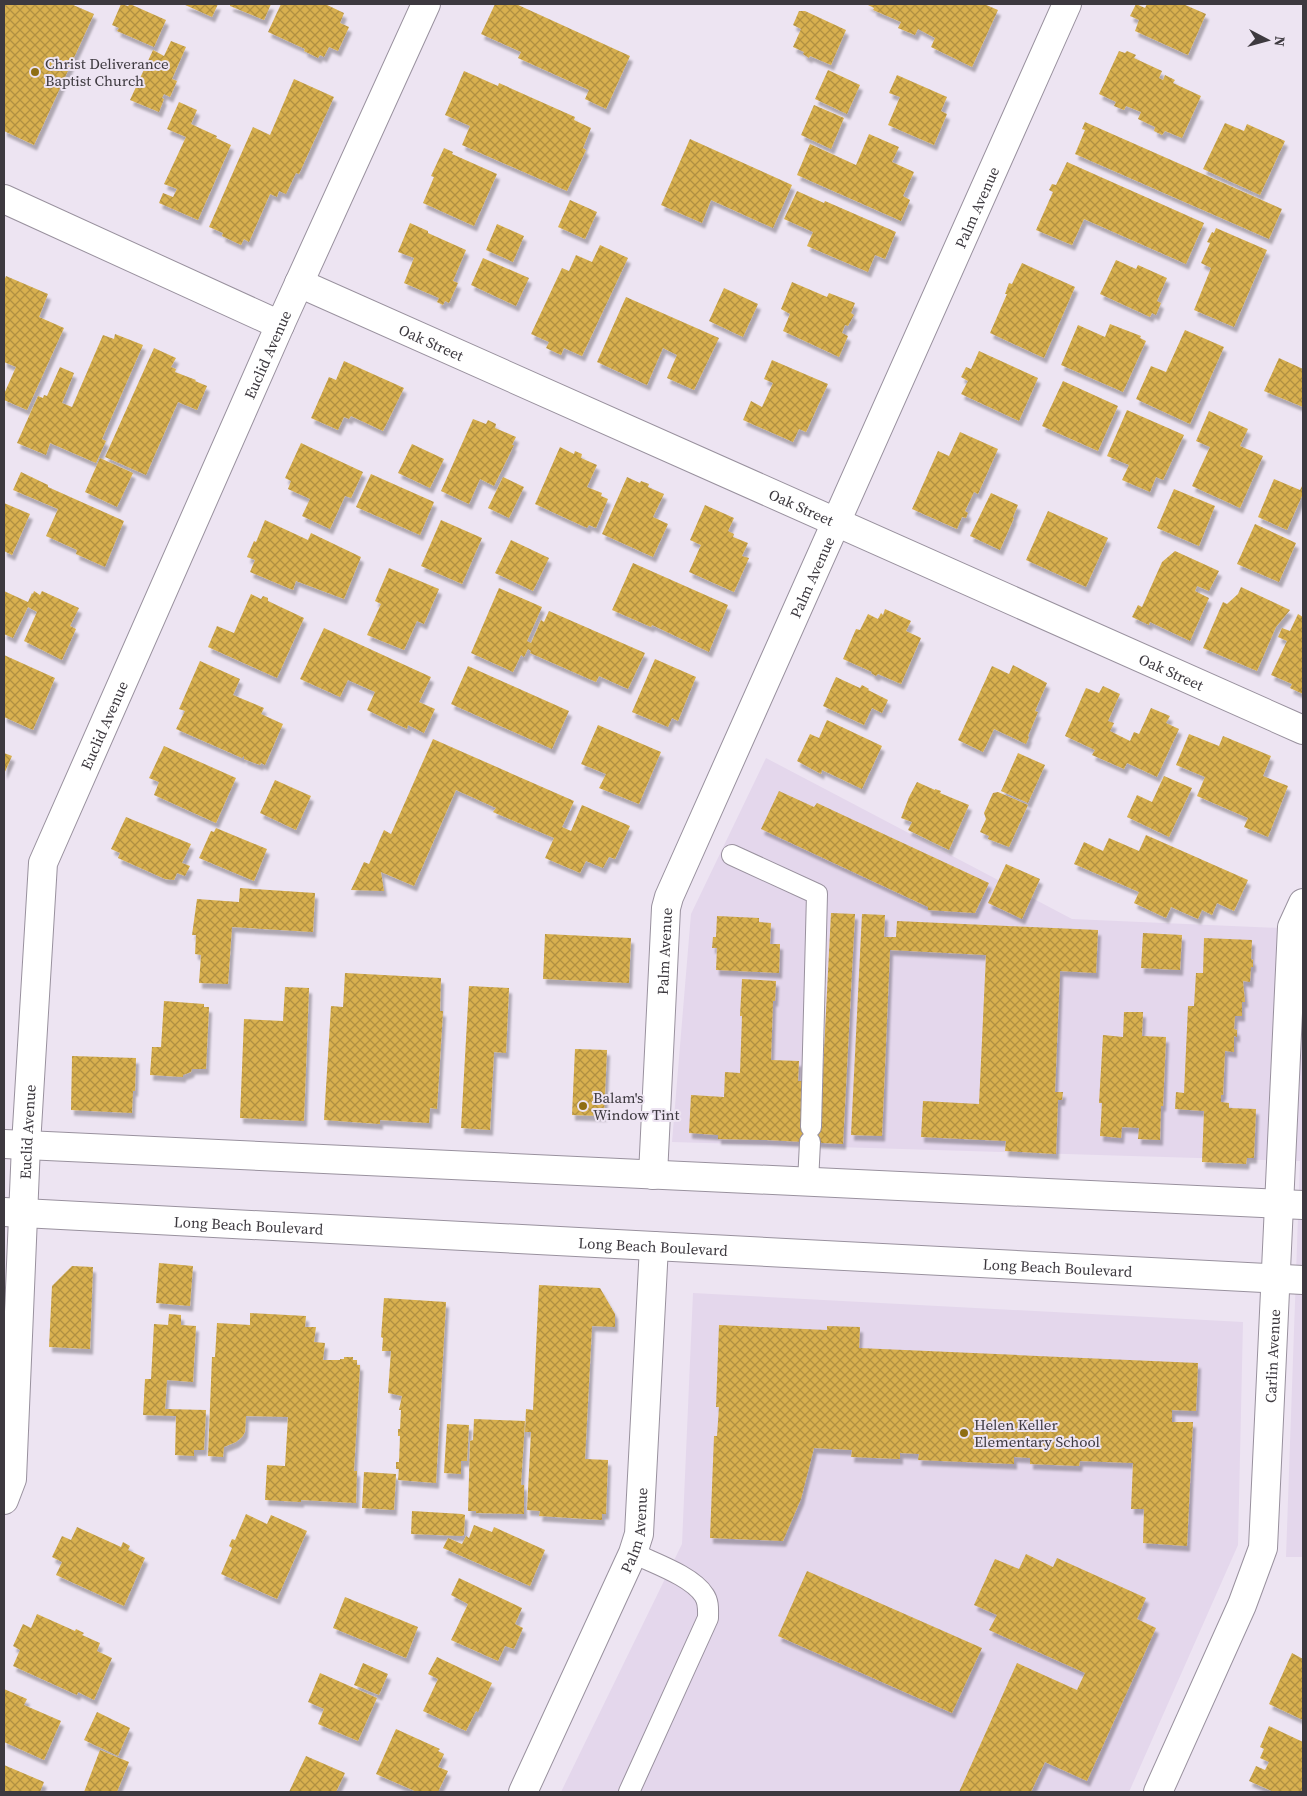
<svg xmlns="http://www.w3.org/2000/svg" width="1307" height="1796" font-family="'Source Serif 4',serif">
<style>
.built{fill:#e4d7ec}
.building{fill:url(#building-cross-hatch);filter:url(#shadow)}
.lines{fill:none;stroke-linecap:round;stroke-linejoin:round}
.service-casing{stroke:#99919e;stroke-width:22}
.minor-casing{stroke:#99919e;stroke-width:30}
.primary-casing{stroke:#99919e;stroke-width:30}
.service{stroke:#fff;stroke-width:20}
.minor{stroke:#fff;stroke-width:28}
.primary{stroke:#fff;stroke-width:28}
.poi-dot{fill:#8f6e13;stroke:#ede4f2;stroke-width:2}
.labels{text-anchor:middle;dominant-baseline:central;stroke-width:4;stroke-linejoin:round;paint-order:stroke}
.poi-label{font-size:15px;fill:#3d393f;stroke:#ede4f2;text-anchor:start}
.street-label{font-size:15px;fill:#3d393f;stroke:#ede4f2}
</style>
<defs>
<pattern id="building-cross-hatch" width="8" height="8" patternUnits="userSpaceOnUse" patternTransform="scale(1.25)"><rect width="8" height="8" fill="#d8b04f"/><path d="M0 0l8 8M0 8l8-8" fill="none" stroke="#b09043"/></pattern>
<filter id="shadow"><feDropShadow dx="3" dy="5.5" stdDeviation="1" flood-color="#0004"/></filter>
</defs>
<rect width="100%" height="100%" fill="#ede4f2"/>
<path class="built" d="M766 758 1072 919 1303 929V1557H1286L1300 1161 672 1142 691 914Z
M693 1293 1243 1322 1238 1545 1129 1792H561L682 1544Z"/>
<path class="building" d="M4 4H71L94 14 34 145 4 131Z
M121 4 128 6 130 4 166 20 154 47 117 31 119 28 112 25Z
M183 4H218L212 17Z
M230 4H271L264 20 230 6Z
M281 4H325L344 13 340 23 349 27 338 51 329 47 324 57 320 55 318 58 304 51 305 49 268 32Z
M495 4H516L630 56 606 109 585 99 589 90 518 58 521 52 481 34Z
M866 4H984L998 10 972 67 931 47 935 38 918 29 915 35 898 28 901 22 873 10 874 8Z
M1136 4 1145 8 1147 4H1183L1206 14 1188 55 1135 31 1139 20 1130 16Z
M799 11H805L846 30 831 65 810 56 809 58 803 54 804 52 793 47 801 29 793 25Z
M171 41 186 47 172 79 177 81 170 97 164 94 162 98 164 99 159 112 130 100 153 50 164 56Z
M1119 51 1125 53 1127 51 1136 55 1134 58 1162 71 1159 78 1163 80 1165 75 1175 80 1173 83 1201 96 1182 138 1165 131 1162 135 1154 131 1155 127 1138 119 1141 112 1126 106 1124 110 1114 106 1116 102 1099 94Z
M828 70 860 85 847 114 815 99Z
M464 71 498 86 499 83 575 117 574 120 591 128 583 148 586 150 567 191 462 145 470 126 445 115Z
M897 75 947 97 941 111 947 114 934 145 888 125 900 97 889 93Z
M294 79 334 97 299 174 296 173 286 194 279 191 277 197 270 194 249 242 244 239 241 245 222 236 223 233 209 227 253 127 270 135Z
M179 102 197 110 191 124 217 136 216 138 231 145 198 220 159 203 163 193 173 197 177 189 164 184 186 137 167 129Z
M814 105 844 118 831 149 801 135Z
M1085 122 1282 209 1269 239 1075 154 1085 130 1082 129Z
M1225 123 1244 131 1247 124 1285 141 1260 195 1203 169Z
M869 134 899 147 892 162 914 172 903 196 910 200 901 221 797 175 810 144 856 165Z
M690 139 792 185 773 228 711 200 702 223 661 205Z
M444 148 453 152 452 154 497 174 474 226 423 203 434 177 431 176Z
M1067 162 1204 223 1186 264 1084 219 1072 245 1036 230 1053 192 1049 190 1052 184 1056 185Z
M797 191 824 203 825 201 896 232 885 259 875 255 868 272 807 246 813 232 784 219Z
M570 200 597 212 585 239 558 227Z
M410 223 428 231V233L466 250 453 281 458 283 449 303 445 301 443 305 437 302 439 298 404 283 414 258 398 252Z
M497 224 524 236 513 262 486 250Z
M1216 228 1267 250 1234 327 1194 310 1211 268 1201 263 1210 243 1207 242 1212 232 1214 233Z
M600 245 628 258 582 356 564 348 561 355 546 348 549 342 531 334 562 268 569 271 576 255 592 262Z
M483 258 529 278 516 306 471 285Z
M1116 260 1136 269 1138 265 1167 278 1157 301 1161 303 1156 315 1152 313 1150 317 1100 294Z
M1022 263 1075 287 1044 358 990 333 1007 294H1005L1009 283 1012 284Z
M6 276 48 294 39 317 64 328 27 410 4 400V394L16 367 4 362V281Z
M792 282 827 297 829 293 855 303 851 313 854 315 848 326 845 325 842 333 848 336 839 357 783 331 790 314 781 309Z
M724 288 758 304 743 337 709 321Z
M626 297 719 338 694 390 667 378 677 355 663 348 647 385 597 362Z
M1110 324 1141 336 1140 338 1146 341 1123 392 1061 365 1078 325 1105 337Z
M1185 330 1224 347 1190 424 1136 399 1151 366 1166 372Z
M115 334 143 345 102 439 106 441 96 463 50 443 46 455 17 443 38 396 43 398 44 395 47 396 60 367 74 373 62 403 72 407 103 335 114 339Z
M154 348 176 358 171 367 176 369 175 372 196 380 195 381 207 386 197 410 178 402 146 475 105 457Z
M979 351 1038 378 1019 421 961 394 968 381 961 377 966 367 971 369Z
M1279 358 1303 369V407L1264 391Z
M772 360 828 384 806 432 799 429 793 442 743 420 751 401 762 407 773 383 764 379Z
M344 361 404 388 383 431 351 416 349 419 344 417 338 430 311 418 329 377 336 380Z
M1063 381 1118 406 1098 451 1042 426Z
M1127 410 1184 435 1163 480 1156 477 1150 492 1122 480 1129 465 1107 456Z
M1209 411 1248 429 1240 446 1263 456 1240 508 1192 486 1210 447 1196 441Z
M473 419 486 424 488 420 496 424 495 428 516 437 512 445H514L494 486 480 479 469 504 441 491Z
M960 432 998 449 978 494 974 492 965 511 968 513 966 518 962 517 957 529 912 509 938 451 949 456Z
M301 443 363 472 351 498 345 496 330 529 302 516 310 499 288 489 291 481 285 478Z
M412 444 444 459 430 488 398 473Z
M560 447 574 454 575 451 582 454 581 458 597 465 587 487 602 493 601 496 608 499 596 528 589 525 587 528 535 504Z
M100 458 133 473 117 507 85 492Z
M21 472 48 485V487L124 521 105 567 76 554 77 550 46 536 58 509 13 490Z
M371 474 434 502 420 535 356 507Z
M503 477 524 487 509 518 488 508Z
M627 477 640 483 641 481 649 484 648 487 664 494 653 517 668 524 653 557 602 534Z
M1274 479 1300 490 1303 484V496H1302L1287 530 1258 517Z
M1174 489 1215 506 1199 546 1157 528Z
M991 493 1018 505 1013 517 1014 518 1000 550 970 536Z
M4 503 30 514 12 555 4 551Z
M705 505 734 518 728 531 734 534 733 537 748 543 742 556 749 558 734 592 689 572 701 545 690 540Z
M1048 511 1108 538 1086 587 1026 560Z
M265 520 308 540 311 533 361 557 344 599 296 581 293 590 250 572 255 560 247 557 254 541 256 542Z
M441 520 482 538 462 584 421 566Z
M1255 524 1296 543 1279 582 1237 564Z
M511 540 549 558 533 591 495 573Z
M1175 551 1219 571 1209 591 1197 586 1195 591 1209 598 1190 641 1150 622 1149 625 1132 617 1138 605 1142 607 1162 562Z
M633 563 728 605 709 652 652 625 651 627 612 610Z
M389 568 439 589 424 624 417 621 404 650 367 635 381 604 375 601Z
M1241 587 1290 610 1276 627 1257 671 1203 648 1223 602 1227 604 1238 594Z
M499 588 542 607 527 641 531 643 541 620 544 622 549 611 645 653 628 689 599 676 596 682 530 653 531 651 528 649 524 657 521 655 513 672 471 653Z
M4 591 28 602 32 593 33 594 34 591 40 595 42 591 79 608 70 626 76 629 62 660 24 641 37 612 28 607 13 638 4 634Z
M251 594 261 599 263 596 268 598V601L304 618 277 678 208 647 217 626 234 633Z
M885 609 911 621 906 631 921 638 901 684 878 674 876 676 871 673 872 672 843 659 856 629 860 630 868 614 878 619 881 613 883 615Z
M1298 614 1303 617V694L1290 688 1292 684 1271 675 1287 641 1278 637 1282 628 1290 631Z
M324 628 431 677 419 702 435 709 424 733 408 725 407 729 367 710 375 692 348 680 340 697 300 679Z
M4 655 55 678 33 730 4 717Z
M655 659 696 677 678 721 672 718 668 727 632 712Z
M200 661 240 679 233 695 264 708 261 714 283 724 265 765 261 763 260 765 244 759V756L242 758 176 729 185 711 179 709Z
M1013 665 1047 683 1035 711 1038 712 1028 736 1029 737 1026 744 994 729 983 752 958 740 992 666 1009 674Z
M468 666 569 711 552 749 451 704Z
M836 677 860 688 862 685 869 689 868 690 888 700 882 713 872 708 864 725 823 706Z
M1103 686 1120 694 1108 721 1114 723 1110 731 1130 741 1134 732 1139 734 1151 708 1170 716 1166 723 1179 729 1157 777 1127 763 1124 769 1092 755 1095 750 1065 736 1086 688 1099 693Z
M827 720 882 746 862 789 822 770 821 774 797 761 810 734 819 738Z
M598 725 661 752 639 804 599 788 606 774 581 764Z
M1189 734 1219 746 1223 736 1271 756 1263 776 1288 786 1268 837 1244 827 1248 818 1197 796 1205 777 1176 765Z
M433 739 574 801 562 827 571 831 582 805 630 826 615 859 609 857 603 868 586 861 580 873 545 858 554 838 493 812 496 808 456 790 414 886 381 872 384 891 351 890 364 862 369 864 384 830 391 834Z
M164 746 236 778 216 823 154 795 159 782 149 778Z
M4 753 12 756 4 774Z
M1018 753 1045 765 1028 803 1001 791Z
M1164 776 1192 788 1169 837 1127 817 1137 795 1152 802Z
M275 780 311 796 296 830 260 813Z
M917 782 935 790V789L941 791 940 793 969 805 949 850 908 830 912 822 901 818 909 797Z
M779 791 814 807 817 803 989 883 975 913 928 910V907L761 829Z
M998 792 1028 805 1009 847 988 839 989 836 980 832 986 819 984 813 993 793Z
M126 817 191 844 182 863 190 866 185 876 177 873 174 880 165 879 118 858 120 853 111 849Z
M216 828 267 849 254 881 199 858 211 831 214 832Z
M1146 835 1248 880 1234 911 1217 903 1212 915 1202 910 1198 919 1171 907 1166 918 1134 903 1139 892 1074 864 1084 842 1103 851 1109 838 1139 851Z
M1006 864 1040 879 1022 919 988 903Z
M240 888 315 893 313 932 232 927 228 984 199 983 201 955 195 954 196 935H192L197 899 239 902Z
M831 913 855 914 843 1144 767 1140 718 1139V1135L689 1133 691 1095 724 1097 725 1072 740 1073 742 1016H740L742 979 776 981 775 1001H773L771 1060 799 1061 798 1081H804L820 1128Z
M862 914 885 915 884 937H896L897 921 1098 930 1096 973 1060 971 1055 1092H1063L1062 1100H1058L1056 1154 1005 1151 1006 1141 921 1137 923 1101 979 1104 986 955 890 950 882 1136 851 1135Z
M717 916 759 918V922L771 923 770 944H780L779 973 716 970 717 948H712L713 937H716Z
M1143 933 1182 935 1180 970 1141 968Z
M545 934 631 938 629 983 543 979Z
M1204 938 1252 940 1251 959 1253 960V967H1251L1250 982 1243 981 1245 1002H1242V1016H1235L1234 1029 1237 1030V1037L1234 1036V1052L1225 1051 1223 1095H1221V1102L1229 1103V1108L1256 1109 1254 1158H1247L1246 1164 1202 1162 1204 1111 1175 1109 1176 1092 1184 1093 1188 1006H1194L1196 973H1203Z
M345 973 441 978 440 1011H443L437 1109 430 1108 429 1123 380 1120V1124L324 1120 331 1006 343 1007Z
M469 986 509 988 506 1053 494 1052 490 1130 461 1128Z
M285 987 309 988 304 1121 240 1118 244 1019 283 1021Z
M164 1001 204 1004V1007H209L206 1069H192L191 1072 183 1075V1077L150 1075 152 1047H161Z
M1124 1012H1143L1142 1036 1166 1037 1163 1106H1161L1160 1140 1138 1139 1139 1128 1122 1127 1121 1138 1100 1136 1102 1103H1099L1103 1035 1123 1037Z
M575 1049 607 1050 604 1116 572 1115Z
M72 1056 136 1058 135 1091H133L132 1113 71 1110Z
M159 1263 193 1266 190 1306 156 1303Z
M72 1266 93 1267 90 1349 49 1347 52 1286Z
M539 1285 600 1288 615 1314V1327L592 1326 585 1459 608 1460 606 1514H602V1520L539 1516 540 1511 527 1510 531 1432H525L526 1409 533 1410Z
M384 1298 446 1302 436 1483 398 1480 399 1469H396V1462H399L400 1436H398V1429H400L401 1410H399L402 1396 388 1393 391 1351H382L383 1338 381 1337Z
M250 1313 306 1316 305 1327H316L314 1342 325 1343 323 1360H340V1359H344V1357H353V1360H357V1365H360L354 1471H357L356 1503 301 1500V1502L265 1500 267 1465 285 1466 288 1417 246 1416 245 1432 242 1437 236 1442 224 1447 223 1457 208 1456 212 1357H215L217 1323 250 1325Z
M169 1314 181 1315V1325L196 1326 193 1382 167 1380 165 1409 206 1410 204 1450H194V1456L175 1455 176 1416 143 1415 145 1379H151L154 1324 168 1325Z
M719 1325 827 1330V1326L860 1327 859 1348 1198 1363 1196 1411 1172 1410V1422H1193L1187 1546 1143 1543 1144 1509H1131L1133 1463 1080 1461 1079 1466 1030 1464V1458L1014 1457V1464L918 1460 919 1454 900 1453V1459L851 1457 852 1450 814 1448 801 1499 783 1541 710 1538 714 1436H717L719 1407H716Z
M474 1419 525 1421 521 1485H524V1514L476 1513V1511H468L470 1441 473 1440Z
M447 1424 469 1425 467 1461H461V1474L444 1473Z
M364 1472 396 1474 394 1510 362 1508Z
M412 1511 462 1514 465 1515 464 1535 462 1536 411 1534Z
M246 1514 267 1524 271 1515 307 1531 277 1599 221 1574 232 1548 229 1546 232 1539 235 1540Z
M474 1525 492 1532 494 1527 545 1550 530 1586 443 1548 448 1538 462 1544 466 1536 469 1538Z
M77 1527 121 1547 123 1542 130 1546 128 1550 145 1558 124 1606 56 1575 62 1562 52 1557 62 1536 71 1540Z
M1026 1554 1053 1567 1057 1558 1146 1598 1137 1619 1156 1628 1087 1781 1045 1762 1031 1792H959L1017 1663 1077 1690 1085 1673 989 1630 997 1615 974 1605 995 1559 1019 1569Z
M807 1571 982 1648 952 1713 778 1636Z
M459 1578 522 1608 515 1624 523 1628 514 1649 505 1646 498 1661 451 1640 468 1604 451 1595Z
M345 1597 418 1627 406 1658 333 1628Z
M37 1614 75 1631 76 1629 84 1633 82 1635 100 1643 97 1651 112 1658 94 1700 78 1692 77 1695 13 1666 20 1650 13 1646 23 1624 31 1628Z
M1292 1653 1303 1659V1720L1269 1704Z
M437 1657 492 1683 478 1712 476 1711 466 1731 423 1711 438 1679 428 1674Z
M363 1663 388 1674 379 1695 354 1685Z
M320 1673 377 1698 358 1741 318 1724 324 1709 308 1702Z
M4 1689 27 1699 24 1705 61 1721 44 1760 4 1742Z
M97 1712 130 1728 118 1756 84 1740Z
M1269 1726 1303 1742V1792H1274L1249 1781 1256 1766 1265 1770 1269 1762 1260 1758 1264 1749 1260 1747Z
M396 1729 440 1749 438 1751 444 1754 438 1767 448 1771 438 1792H417L376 1774Z
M100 1750 129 1762 117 1792H84Z
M306 1756 345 1773 336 1792H289Z
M4 1765 44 1782 40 1792H4Z"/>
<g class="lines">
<g class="service-casing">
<path id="service" d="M732 855 817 894 811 1127
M808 1182 810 1142
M629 1792 708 1618C708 1610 709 1602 704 1595 692 1576 653 1563 633 1553"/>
</g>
<g class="minor-casing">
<g id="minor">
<path d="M4 199 280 325"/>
<path id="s1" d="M299 283 1303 730"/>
<path id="s2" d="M653 1175 666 908 669 897 1067 4"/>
<path id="s3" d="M4 1500 12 1479 26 1145 43 863 280 325 426 4"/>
<path id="s4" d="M523 1792 633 1553 639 1534 654 1246"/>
<path id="s5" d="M1158 1792 1242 1605 1263 1548 1292 927 1303 903"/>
</g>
</g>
<g class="primary-casing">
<g id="primary">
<path d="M4 1144 1303 1205"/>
<path id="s6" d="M4 1212 1303 1280"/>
</g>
</g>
<use href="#service" class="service"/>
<use href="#minor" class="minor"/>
<use href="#primary" class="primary"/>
</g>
<g class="poi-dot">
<circle cx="35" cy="72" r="5"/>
<circle cx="583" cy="1106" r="5"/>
<circle cx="964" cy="1433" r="5"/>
</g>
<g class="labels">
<g class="poi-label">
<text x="45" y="63">Christ Deliverance<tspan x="45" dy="17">Baptist Church</tspan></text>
<text x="593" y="1097">Balam's<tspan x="593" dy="17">Window Tint</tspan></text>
<text x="974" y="1424">Helen Keller<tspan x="974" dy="17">Elementary School</tspan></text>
</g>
<g class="street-label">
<text stroke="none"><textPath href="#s2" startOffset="1034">Palm Avenue</textPath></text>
<text stroke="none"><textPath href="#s1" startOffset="145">Oak Street</textPath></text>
<text stroke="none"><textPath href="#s3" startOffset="1195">Euclid Avenue</textPath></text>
<text stroke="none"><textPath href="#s1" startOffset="550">Oak Street</textPath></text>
<text stroke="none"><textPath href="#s2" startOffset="629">Palm Avenue</textPath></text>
<text stroke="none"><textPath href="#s1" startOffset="955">Oak Street</textPath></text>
<text stroke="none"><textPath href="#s3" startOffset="790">Euclid Avenue</textPath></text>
<text stroke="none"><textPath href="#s2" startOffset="224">Palm Avenue</textPath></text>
<text stroke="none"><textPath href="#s3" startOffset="370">Euclid Avenue</textPath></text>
<text stroke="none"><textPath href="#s6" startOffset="245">Long Beach Boulevard</textPath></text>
<text stroke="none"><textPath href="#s6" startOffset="650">Long Beach Boulevard</textPath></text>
<text stroke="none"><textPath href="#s6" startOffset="1055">Long Beach Boulevard</textPath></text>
<text stroke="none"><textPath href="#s5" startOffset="458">Carlin Avenue</textPath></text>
<text stroke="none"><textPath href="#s4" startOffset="286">Palm Avenue</textPath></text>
</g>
</g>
<rect width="1307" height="1796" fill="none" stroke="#3d393f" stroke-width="10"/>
<g transform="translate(1267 40) rotate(96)" stroke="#ede4f2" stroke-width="4" paint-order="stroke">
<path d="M0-4L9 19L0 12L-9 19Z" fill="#3d393f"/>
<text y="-8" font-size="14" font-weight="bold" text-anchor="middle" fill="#3d393f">N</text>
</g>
</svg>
